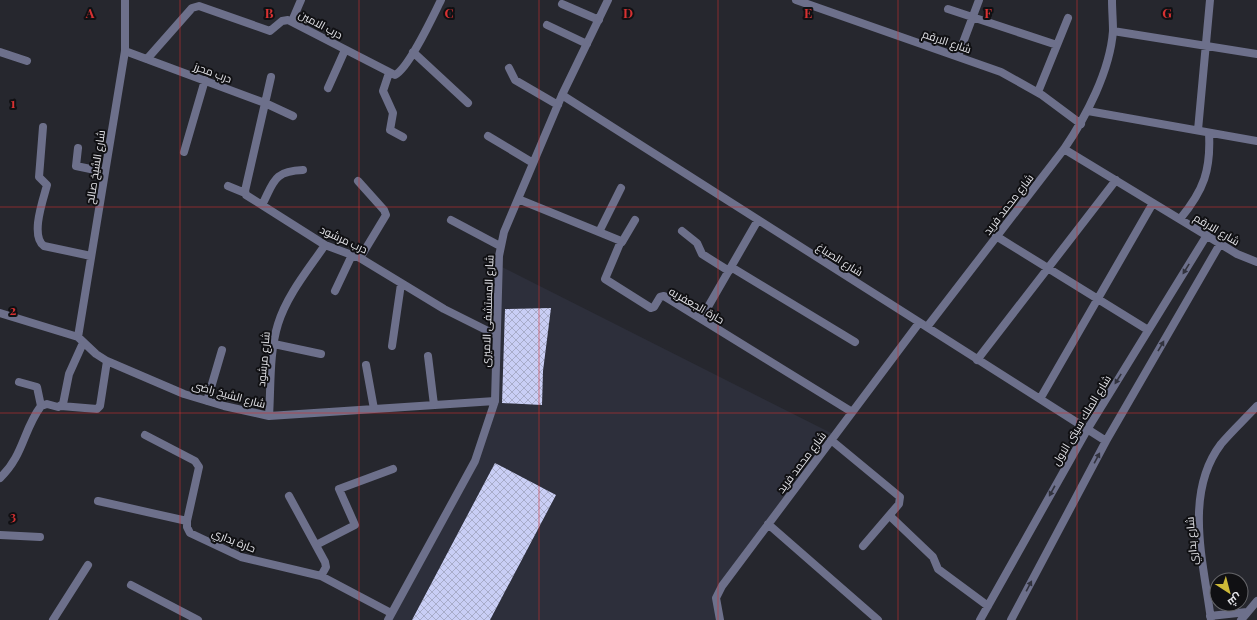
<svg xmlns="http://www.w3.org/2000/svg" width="1257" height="620" font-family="'Playfair Display',Cairo,serif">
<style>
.built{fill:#2d2f3b}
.building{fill:url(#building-cross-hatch)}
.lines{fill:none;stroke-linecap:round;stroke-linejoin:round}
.street{stroke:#6d708b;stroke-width:8}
.oneway{fill:#31323d}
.grid{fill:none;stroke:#d73132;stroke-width:1;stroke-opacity:0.55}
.labels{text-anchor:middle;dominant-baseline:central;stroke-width:4;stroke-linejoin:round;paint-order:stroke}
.street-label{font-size:11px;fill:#e4e4e9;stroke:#101013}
.grid-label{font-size:13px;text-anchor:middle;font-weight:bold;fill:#d73132;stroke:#101013;stroke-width:4;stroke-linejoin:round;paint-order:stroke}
</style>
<defs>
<pattern id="building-cross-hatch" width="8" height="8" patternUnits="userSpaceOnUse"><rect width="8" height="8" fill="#c9cef5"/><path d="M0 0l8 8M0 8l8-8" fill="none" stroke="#a8acc9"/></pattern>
</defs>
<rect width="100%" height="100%" fill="#26272e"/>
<path class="built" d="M500 266 835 435 720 589V620H388L475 461 495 401Z"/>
<path class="building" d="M551 308 543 371 542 405 502 403 505 309Z
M495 463 556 495 490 620H412Z"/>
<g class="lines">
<path class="street" d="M796 0 1001 72 1042 95 1081 124
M562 4 599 20
M948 9 1057 45
M292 21 301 0
M547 25 587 44
M1113 31 1257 54
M125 51 265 103 293 116
M0 52 27 61
M413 52 468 103
M958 56 979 0
M147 59 192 8 199 6 270 31 282 21 288 20 395 75C409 68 433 16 441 0
M509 68 515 80 558 105
M389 73 383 91 393 113 390 130 403 137
M271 77 245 191 246 195 325 245 360 258 444 309 496 335
M328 88 345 50
M1038 92 1068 18
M562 95 1106 441
M1088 111 1257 141
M43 127 39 177 47 185C43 200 30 236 44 246L91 256
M1198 130 1210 0
M488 136 533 163
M78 148 76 166 105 172
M1064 149 1237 254 1257 262
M184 152 205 80
M358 181 384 210 386 215 360 258
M228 186 245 193
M518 199 621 241 605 279 651 308 654 307 660 297 664 296 852 412
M262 205C274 182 273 171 303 170
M1180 219C1204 190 1211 170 1209 133
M451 220 500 246
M682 231 697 243 702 254 729 271
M599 232 621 188
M996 236 1148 330
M622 242 635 220
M731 267 855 342
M335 291 352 255
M0 313 78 337 96 354 107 361 184 394 224 406 269 416 495 401
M701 319 758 220
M927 327 1064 149C1086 117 1110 71 1113 31 1113 21 1112 10 1112 0
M78 337 125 51V0
M274 344 321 354
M392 346 401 284
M428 356 434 405
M977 360 1116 180
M366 365 374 409
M19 382 37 387 41 406
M1040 399 1153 203
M207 401 222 350
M61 406 97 409 100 406 107 361
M269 416C271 386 269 353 278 324 287 295 308 270 325 245
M145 435 195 461 199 467 187 521V527L190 533 241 557 321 576 391 613
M831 440 900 497 899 504 863 546
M0 478C24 455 23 430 41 406L47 404 58 407 63 404 69 374 83 343
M289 496 325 562 326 567 321 576
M98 501 187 521
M890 516 933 557 938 569 988 606
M768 524 878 620
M0 535 40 537
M316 545 355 525 339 489 393 469
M131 585 198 620
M1210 616 1247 612
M53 620 88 565
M388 620 475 461 495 401 499 256 504 232 562 95 608 0
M720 620 716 598 722 586 919 323
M980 620 1087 430 1207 235
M1011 620 1106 441 1220 244
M1211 620C1204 564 1183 494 1221 444 1232 431 1245 419 1257 406
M1241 620 1257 601"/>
</g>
<defs><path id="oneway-solid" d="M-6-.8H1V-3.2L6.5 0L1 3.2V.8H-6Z"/></defs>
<g class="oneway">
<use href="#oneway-solid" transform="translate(1186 269) rotate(122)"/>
<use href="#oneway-solid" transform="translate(1161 346) rotate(-60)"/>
<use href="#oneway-solid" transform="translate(1118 379) rotate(122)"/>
<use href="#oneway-solid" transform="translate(1097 458) rotate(-62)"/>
<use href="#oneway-solid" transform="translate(1052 491) rotate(119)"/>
<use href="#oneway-solid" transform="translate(1029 586) rotate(-62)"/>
</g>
<path class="grid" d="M180 0V620M359 0V620M539 0V620M718 0V620M898 0V620M1077 0V620M0 207H1257M0 413H1257"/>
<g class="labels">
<g class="street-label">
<text transform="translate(321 24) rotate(28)">درب الامين</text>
<text transform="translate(947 41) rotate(19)">شارع الارقم</text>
<text transform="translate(213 72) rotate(20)">درب محرز</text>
<text transform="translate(95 167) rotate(-81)">شارع الشيخ صالح</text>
<text transform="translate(1008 204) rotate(-52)">شارع محمد فريد</text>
<text transform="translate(1217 229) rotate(31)">شارع الارقم</text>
<text transform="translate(344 239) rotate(25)">درب مرشود</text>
<text transform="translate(840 259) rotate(32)">شارع الصباغ</text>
<text transform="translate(697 305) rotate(30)">حارة الجعفريه</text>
<text transform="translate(487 311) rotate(-88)">شارع المستشفى الاميرى</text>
<text transform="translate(263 359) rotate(-85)">شارع مرشود</text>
<text transform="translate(229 394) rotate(15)">شارع الشيخ راضى</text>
<text transform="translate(1081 420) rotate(-59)">شارع الملك سيتى الاول</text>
<text transform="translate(801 462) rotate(-53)">شارع محمد فريد</text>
<text transform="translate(234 540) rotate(22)">حارة بداري</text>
<text transform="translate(1191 541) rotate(-95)">شارع بداري</text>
</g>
</g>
<g class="grid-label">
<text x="90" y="18">A</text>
<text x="269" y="18">B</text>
<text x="449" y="18">C</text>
<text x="628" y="18">D</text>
<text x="808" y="18">E</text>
<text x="988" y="18">F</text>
<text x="1167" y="18">G</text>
<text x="13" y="108">1</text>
<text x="13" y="315">2</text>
<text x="13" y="521">3</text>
</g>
<g transform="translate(1229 592) rotate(144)"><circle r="19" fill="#101013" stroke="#656569"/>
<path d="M0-3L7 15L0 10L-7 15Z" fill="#cdb938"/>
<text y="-6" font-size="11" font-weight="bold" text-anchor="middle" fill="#e4e4e9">ش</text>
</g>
</svg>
